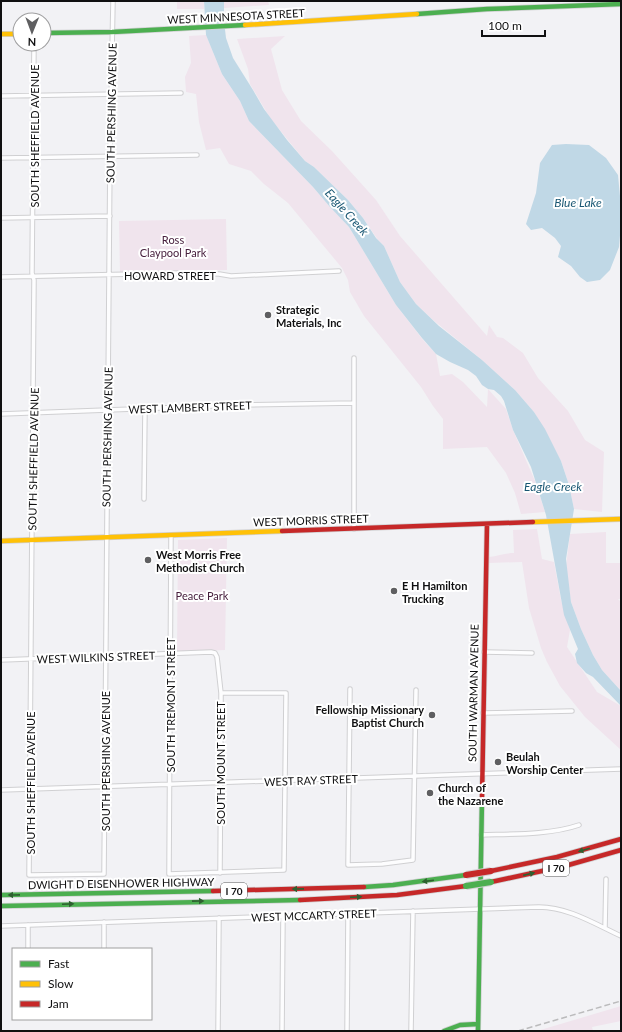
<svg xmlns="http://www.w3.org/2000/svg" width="622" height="1032" font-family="Lato,sans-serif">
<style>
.green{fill:#f0e4ed}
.water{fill:#c0d8e6}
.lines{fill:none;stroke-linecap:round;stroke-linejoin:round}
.street-casing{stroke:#d0d0d2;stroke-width:5.5}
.fast-casing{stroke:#d0d0d2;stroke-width:6}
.slow-casing{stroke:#d0d0d2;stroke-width:6}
.jam-casing{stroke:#d0d0d2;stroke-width:6}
.street{stroke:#fdfdfe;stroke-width:3.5}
.fast{stroke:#4caf50;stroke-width:4.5}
.slow{stroke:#ffc107;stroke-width:4.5}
.jam{stroke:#c62828;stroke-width:4.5}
.rail{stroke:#bbbbbc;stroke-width:1.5;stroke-dasharray:6 3;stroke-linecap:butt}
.fast-bridge-casing{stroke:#d0d0d2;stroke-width:8;stroke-linecap:butt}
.jam-bridge-casing{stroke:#d0d0d2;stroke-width:8;stroke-linecap:butt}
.fast-bridge{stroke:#4caf50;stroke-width:6}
.jam-bridge{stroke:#c62828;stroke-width:6}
.oneway{fill:#2e6030}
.poi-dot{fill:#5f5f61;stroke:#fff;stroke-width:1.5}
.labels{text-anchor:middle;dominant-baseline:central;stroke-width:4;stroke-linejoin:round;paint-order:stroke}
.shield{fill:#fff;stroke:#585858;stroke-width:1}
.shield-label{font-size:10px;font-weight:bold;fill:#101011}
.street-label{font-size:11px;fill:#101011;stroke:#fff}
.park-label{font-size:11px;fill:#48203e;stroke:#fff}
.poi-label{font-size:11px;font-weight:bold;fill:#101011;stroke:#fff;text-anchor:start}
.water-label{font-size:12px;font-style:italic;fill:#185672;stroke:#fff}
</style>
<rect width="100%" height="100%" fill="#f2f2f5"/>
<path class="green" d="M177 1H204V9H177Z
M224 1H268L269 5 224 8Z
M206 35 222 74 240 101 249 121 313 187 330 207 349 227 396 305 424 341 436 354 440 376 452 374 463 382 487 407 488 389 506 409 513 430 535 481 545 512 521 514 515 493 506 473 487 447 443 449V419L433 406 421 387 364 316 350 292 348 280 342 268 288 203 264 184 251 171 229 164 220 148 206 150 199 122 196 94 186 92 185 77 191 63 189 36Z
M285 36 271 49 282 90 301 121 332 151 376 200 400 236 487 336 489 325 497 337 503 338 523 353 538 378 568 411 585 440 604 452 602 512 574 509 569 485 561 461 534 412 515 390 482 360 433 320 416 304 400 282 384 246 378 240 363 218 348 200 314 167 305 161 270 118 250 84 248 69 237 39Z
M226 219 227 270 120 272 119 221Z
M537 529 542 559 554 562 561 600 570 630 567 647 597 692 621 706V750L585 717 560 686 547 662 541 648 529 608 522 562 489 563V557C498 556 505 553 514 553L513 530Z
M606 532V563H621V599H618L621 602V691L602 670 593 655 581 629 571 602 566 566 570 534Z
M227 538 225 650 177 652 178 540Z
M621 1006V1021L592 1027 593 1031H537Z"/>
<path class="water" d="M204 1H224V21L226 38 233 58 253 90 264 109 287 140 305 161 314 167 348 200 363 218 376 238 384 246 400 282 416 304 439 326 482 360 515 390 534 412 545 429 561 461 569 485 574 509 566 559 571 602 581 629 593 655 602 670 621 691V706L593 677 586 673 577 663 575 654 578 649 564 615 546 515 531 467 513 430 504 401 501 396 494 390 488 389 482 385 476 376 468 370 450 362 436 354 422 338 396 305 349 227 330 207 313 187 249 121 240 101 222 74 206 35Z
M566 144 589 145 606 158 618 175 621 207V224L619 247 610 270 600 280 587 282 580 277 571 266 558 257 561 246 555 238 542 228 531 230 526 224 536 193 540 163 552 145Z"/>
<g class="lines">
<g class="street-casing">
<path id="street" d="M34 44 32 273 34 280 29 875 104 874 110 154 113 1
M1 96 181 93
M1 158 197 155
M1 218 110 216
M1 277 180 273 219 274 231 276 339 271
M1 414 240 405 354 403
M144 499 145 409
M354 529V358
M171 535 169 874 284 870 286 693H221
M484 652 532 653
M1 660 211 652 215 653 217 657 221 693V719L220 873
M350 689 348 865 382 864 413 860 416 690
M483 713 572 711
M1 790 621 769
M481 835C511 834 550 835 579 825
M104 922V949
M1 926 539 907C568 907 595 924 621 936
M605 928 606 879
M28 949V925
M218 1031 219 918
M282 1031 283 916
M347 1031 348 914
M411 1031 413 911"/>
</g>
<g class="fast-casing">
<path id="fast" d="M417 14 487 9 621 4
M44 33 112 32 245 25
M364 887 393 885 466 875
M1 895 213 891
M1 906 300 900
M444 1031 460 1025 478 1024
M478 1031 482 798"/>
</g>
<g class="slow-casing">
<path id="slow" d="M245 25 417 14
M1 34H20
M533 522 621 519
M1 541 282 531"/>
</g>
<g class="jam-casing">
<path id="jam" d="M282 531 533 522
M482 798 487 524
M491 871 557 857 621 839
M491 882 565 866 621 850
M213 891 364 887
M300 900 397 895 466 886"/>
</g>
<use href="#street" class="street"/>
<use href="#fast" class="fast"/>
<use href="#slow" class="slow"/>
<use href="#jam" class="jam"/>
<path class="rail" d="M518 1031 621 1001"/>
<g class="fast-bridge-casing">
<path id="fast-bridge" d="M466 886 491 882"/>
</g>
<g class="jam-bridge-casing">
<path id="jam-bridge" d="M466 875 491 871"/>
</g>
<use href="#fast-bridge" class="fast-bridge"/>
<use href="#jam-bridge" class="jam-bridge"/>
</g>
<defs><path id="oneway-solid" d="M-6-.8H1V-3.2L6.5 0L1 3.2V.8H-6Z"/></defs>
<g class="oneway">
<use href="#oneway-solid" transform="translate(584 850) rotate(164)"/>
<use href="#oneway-solid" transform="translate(529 874) rotate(-13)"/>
<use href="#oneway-solid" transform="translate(428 881) rotate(173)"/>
<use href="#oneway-solid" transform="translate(298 889) rotate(179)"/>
<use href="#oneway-solid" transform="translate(14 895) rotate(179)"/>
<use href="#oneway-solid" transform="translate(356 897) rotate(-3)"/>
<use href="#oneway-solid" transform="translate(198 901) rotate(-1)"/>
<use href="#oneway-solid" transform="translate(68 904) rotate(-2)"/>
</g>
<g class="poi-dot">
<circle cx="268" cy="315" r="4"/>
<circle cx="148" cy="560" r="4"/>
<circle cx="394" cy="591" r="4"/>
<circle cx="432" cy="715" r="4"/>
<circle cx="498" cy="762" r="4"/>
<circle cx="430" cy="793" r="4"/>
</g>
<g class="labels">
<g class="shield">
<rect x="543" y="860" width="26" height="16" rx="3"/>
<rect x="221" y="883" width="26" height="16" rx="3"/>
</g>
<g class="shield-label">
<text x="556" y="868">I 70</text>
<text x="234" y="891">I 70</text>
</g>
<g class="street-label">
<text transform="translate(236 16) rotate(-3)">WEST MINNESOTA STREET</text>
<text transform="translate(111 113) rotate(-89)">SOUTH PERSHING AVENUE</text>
<text transform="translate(34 136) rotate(-90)">SOUTH SHEFFIELD AVENUE</text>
<text x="170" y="275">HOWARD STREET</text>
<text transform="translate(190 407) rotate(-2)">WEST LAMBERT STREET</text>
<text transform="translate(107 437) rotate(-89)">SOUTH PERSHING AVENUE</text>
<text transform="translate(33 459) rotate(-89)">SOUTH SHEFFIELD AVENUE</text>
<text transform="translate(311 520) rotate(-2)">WEST MORRIS STREET</text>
<text transform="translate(96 657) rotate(-2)">WEST WILKINS STREET</text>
<text transform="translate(473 693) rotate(-89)">SOUTH WARMAN AVENUE</text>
<text transform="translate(170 705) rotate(-90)">SOUTH TREMONT STREET</text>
<text transform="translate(105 761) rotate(-90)">SOUTH PERSHING AVENUE</text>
<text transform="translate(220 763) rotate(-90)">SOUTH MOUNT STREET</text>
<text transform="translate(311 780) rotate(-2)">WEST RAY STREET</text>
<text transform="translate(30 783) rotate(-90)">SOUTH SHEFFIELD AVENUE</text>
<text transform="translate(121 883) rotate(-1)">DWIGHT D EISENHOWER HIGHWAY</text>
<text transform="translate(314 915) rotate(-2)">WEST MCCARTY STREET</text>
</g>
<g class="park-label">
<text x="173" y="239">Ross<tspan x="173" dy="13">Claypool Park</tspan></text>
<text x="202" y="595">Peace Park</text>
</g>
<g class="poi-label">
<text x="276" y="309">Strategic<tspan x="276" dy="13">Materials, Inc</tspan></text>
<text x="156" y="554">West Morris Free<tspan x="156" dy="13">Methodist Church</tspan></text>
<text x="402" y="585">E H Hamilton<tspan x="402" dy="13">Trucking</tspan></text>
<text x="424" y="709" text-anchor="end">Fellowship Missionary<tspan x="424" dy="13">Baptist Church</tspan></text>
<text x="506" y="756">Beulah<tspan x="506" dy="13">Worship Center</tspan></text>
<text x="438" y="787">Church of<tspan x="438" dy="13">the Nazarene</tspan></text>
</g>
<g class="water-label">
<text x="578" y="202">Blue Lake</text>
<text transform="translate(347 212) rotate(48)">Eagle Creek</text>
<text x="553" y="486">Eagle Creek</text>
</g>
</g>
<rect width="622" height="1032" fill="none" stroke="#101011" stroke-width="4"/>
<rect x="12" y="948" width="140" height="72" fill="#ffffff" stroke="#9f9fa0"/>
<rect x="20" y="961" width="20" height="6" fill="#4caf50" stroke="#9f9fa0"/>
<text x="48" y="968" font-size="12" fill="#101011">Fast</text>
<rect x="20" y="981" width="20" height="6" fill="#ffc107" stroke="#9f9fa0"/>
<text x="48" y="988" font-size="12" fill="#101011">Slow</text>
<rect x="20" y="1001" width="20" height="6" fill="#c62828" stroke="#9f9fa0"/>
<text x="48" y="1008" font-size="12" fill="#101011">Jam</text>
<g transform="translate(32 32) rotate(181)"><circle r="19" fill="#ffffff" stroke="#9f9fa0"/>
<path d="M0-3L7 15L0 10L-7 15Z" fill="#5f5f61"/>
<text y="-6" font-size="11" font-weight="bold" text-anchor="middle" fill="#101011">N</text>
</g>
<path d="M482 30v6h63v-6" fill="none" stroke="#101011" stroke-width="2"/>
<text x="488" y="30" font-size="12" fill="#101011" stroke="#ffffff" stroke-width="3" paint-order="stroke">100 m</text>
</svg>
